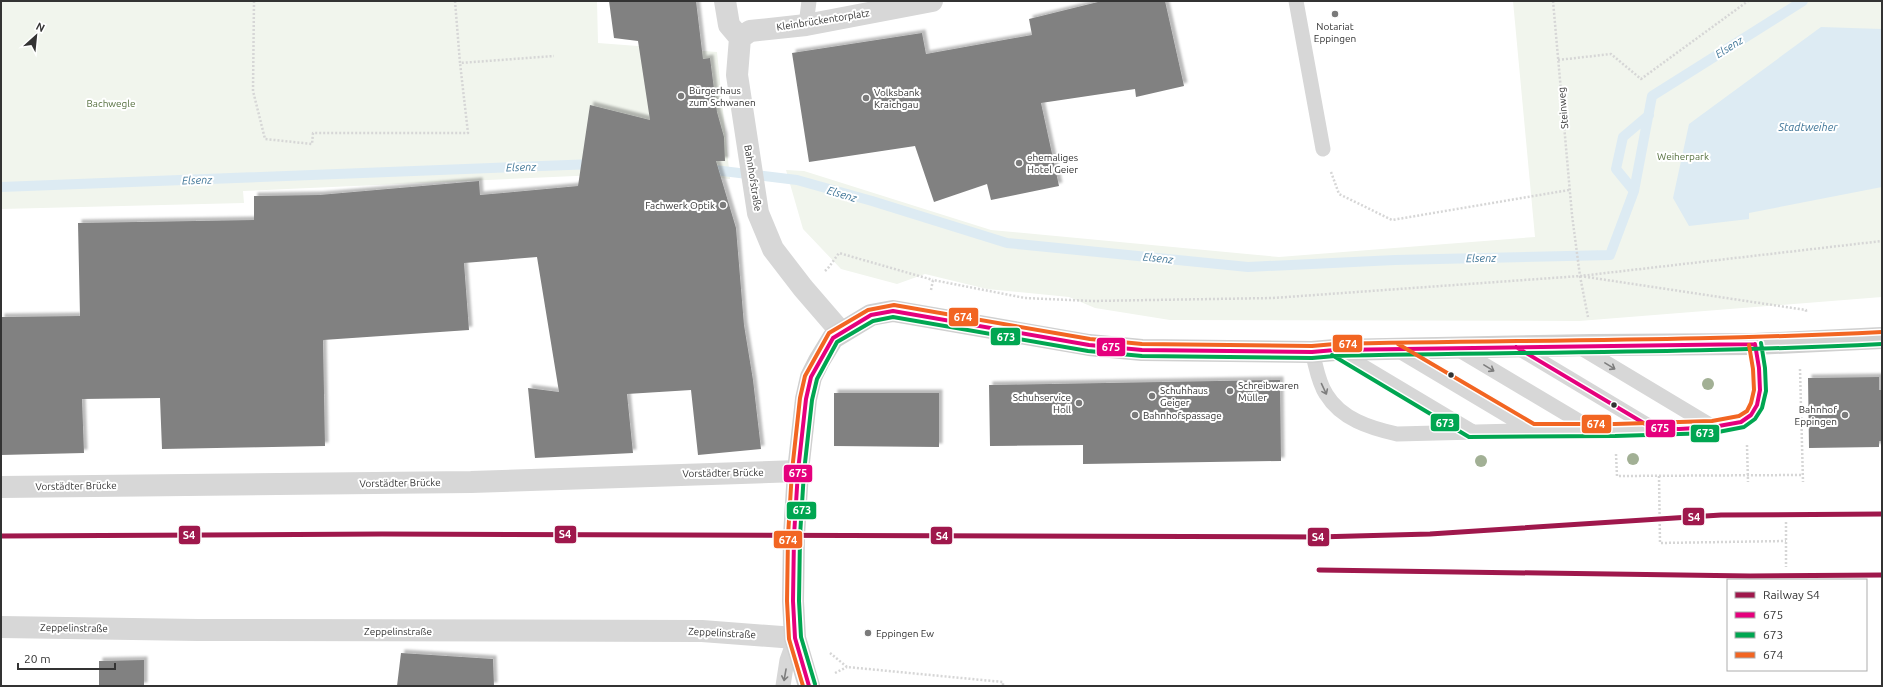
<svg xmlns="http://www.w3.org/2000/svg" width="1883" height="687" font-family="Ubuntu,sans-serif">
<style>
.green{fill:#f1f5ed}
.water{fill:#ddebf3}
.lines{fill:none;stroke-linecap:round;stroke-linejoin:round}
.stream{stroke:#ddebf3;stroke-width:10}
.building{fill:#818181;filter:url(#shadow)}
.path{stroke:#d6d6d6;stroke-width:2.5;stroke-dasharray:2 2;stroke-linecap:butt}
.lane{stroke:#d7d7d7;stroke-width:15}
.street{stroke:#d7d7d7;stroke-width:22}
.secondary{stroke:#d0d0d0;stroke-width:22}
.bus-1-casing{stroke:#fff;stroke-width:7}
.bus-2-casing{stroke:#fff;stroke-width:7}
.bus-3-casing{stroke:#fff;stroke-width:7}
.bus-1{stroke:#e5007d;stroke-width:4}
.bus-2{stroke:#00a651;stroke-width:4}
.bus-3{stroke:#f26522;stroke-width:4}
.rail-1-casing{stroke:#fff;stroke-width:8}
.rail-1{stroke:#9f184c;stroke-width:5}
.tree{fill:#a2b095}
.oneway{stroke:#7d7d7d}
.poi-dot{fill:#7a7a7a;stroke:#fff;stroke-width:1.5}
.bus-dot{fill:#333;stroke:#fff;stroke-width:1.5}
.labels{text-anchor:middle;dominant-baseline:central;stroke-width:4;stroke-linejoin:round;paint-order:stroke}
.street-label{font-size:10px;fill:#333;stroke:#fff}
.poi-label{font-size:10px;fill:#333;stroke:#fff;text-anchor:start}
.park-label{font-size:10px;fill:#56703f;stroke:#fff}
.water-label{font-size:11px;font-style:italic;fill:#3f7597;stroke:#fff}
.line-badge{stroke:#fff;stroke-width:1.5}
.badge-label{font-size:11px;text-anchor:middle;font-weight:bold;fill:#fff}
</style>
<defs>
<filter id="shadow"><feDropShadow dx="3.5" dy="-3.5" stdDeviation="1" flood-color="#0004"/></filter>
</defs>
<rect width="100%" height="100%" fill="#fff"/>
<path class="green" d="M1 1H597L598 43 717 52 730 179 665 172 243 191 244 203 1 209Z
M1513 1H1882V297L1579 321 1170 320 1095 308 1069 297 987 289 925 274 897 284 841 269 803 229 786 170 804 171 991 230 1279 257 1535 237Z"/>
<path class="water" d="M1821 27 1882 29V187L1749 213V219L1689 226 1673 198 1689 124Z"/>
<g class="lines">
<path class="stream" d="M706 169 797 180 872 201 1007 243 1248 267 1395 260 1610 255 1634 191 1652 96 1803 1
M1 187 595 164
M1634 191 1616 169 1623 137 1649 115"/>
</g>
<path class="building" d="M609 1H696L703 59 710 58 717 112 724 137 725 161H716L736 228 744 325 753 380 761 449 698 455 691 390 627 394 633 453 535 458 528 388 559 392 537 257 464 263 469 330 323 340 325 446 162 449 160 398 82 399 84 453 1 455V317L80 316 78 223 254 220V196L319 195 479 181 480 195 578 186 590 105 650 120 638 41 614 38Z
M1102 1H1165L1184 86 1136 97 1135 89 1041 103 1059 186 991 200 987 184 934 202 915 146 809 162 792 53 922 33 926 54 1032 35 1029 19Z
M1879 377V390H1882V441H1879V447L1809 448 1808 378Z
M1280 380 1281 461 1083 464V445L990 446 989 385Z
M834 393H939V447L834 446Z
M401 653 493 659 494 686H397Z
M144 660V686H99V661Z"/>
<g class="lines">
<path class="path" d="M254 1 253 91 265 139 312 144 313 133H468L460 63
M455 1 460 63 554 56
M1553 1 1572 215 1580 276 1882 241
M1558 60 1611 54 1641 79 1748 1
M1331 172 1339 194 1392 220 1569 190
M825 271 829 267 839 253 933 280
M1580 276 1588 317
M931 290 933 280 1025 298 1092 301 1273 298 1580 276 1806 310V313
M1800 369 1803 482
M1747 445 1748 482
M1616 454 1617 476 1802 475
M1659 476 1660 543 1786 541
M1786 522V567
M830 653 847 667 1003 682V686
M835 673 847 667"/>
<path class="lane" d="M1296 1 1323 149
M806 25 809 1
M1578 346 1713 427
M1517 347 1652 428
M1456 348 1592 429
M1396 349 1532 430
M1337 351 1471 431
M1312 352C1316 365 1318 382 1326 394 1341 419 1370 428 1397 434L1592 429H1679L1713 427 1741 422 1751 415 1757 405 1760 390 1759 368 1755 344
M783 686 787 660 795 638"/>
<path class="street" d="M725 1 729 25 740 38 737 75 758 213 773 249 803 288 841 332
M740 38 750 31 806 25 932 1
M1 487 471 482 798 471
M1 627 198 630 702 631 795 638"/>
<path class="secondary" d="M809 686 795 638 793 601 794 536 798 471 806 399 811 377 819 361 833 338 871 315 893 311 1089 345 1142 350 1312 352 1335 350 1593 345 1755 344 1882 338"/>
<g class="bus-1-casing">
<path id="bus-1" d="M1516 347 1652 428 1679 429 1713 427 1741 422 1751 415 1757 405 1760 390 1759 368 1755 344
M809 686 795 638 793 601 794 536 798 471 806 399 811 377 833 338 871 315 893 311 1089 345 1142 350 1312 352 1335 350 1755 344"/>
</g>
<g class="bus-2-casing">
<path id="bus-2" d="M1332 355 1469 437 1615 436 1713 433 1744 427 1755 419 1762 408 1766 391 1765 368 1761 343
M815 684 801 637 799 601 800 536 804 472 812 400 817 379 837 342 873 321 893 317 1088 351 1142 356 1312 358 1335 356C1518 352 1700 353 1882 344"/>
</g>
<g class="bus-3-casing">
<path id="bus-3" d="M1398 344 1534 424H1615L1712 421 1739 416 1747 411 1751 403 1754 390 1753 369 1749 345
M803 686 789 639 787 601 788 536 792 471 800 398 805 376 829 333 868 310 894 305 1090 339 1142 344 1312 346 1335 344C1517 340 1700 341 1882 332"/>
</g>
<use href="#bus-1" class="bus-1"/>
<use href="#bus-2" class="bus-2"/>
<use href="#bus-3" class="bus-3"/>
<g class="rail-1-casing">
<path id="rail-1" d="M1 536 382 534 1317 537 1430 534 1721 515 1882 514
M1319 570 1750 576 1882 575"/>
</g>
<use href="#rail-1" class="rail-1"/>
</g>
<g class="tree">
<circle cx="1708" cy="384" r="6"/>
<circle cx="1633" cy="459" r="6"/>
<circle cx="1481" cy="461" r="6"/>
</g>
<defs><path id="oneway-shaft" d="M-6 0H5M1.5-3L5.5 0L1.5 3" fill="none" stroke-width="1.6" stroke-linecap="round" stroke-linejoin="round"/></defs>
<g class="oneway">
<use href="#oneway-shaft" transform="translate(1610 366) rotate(31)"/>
<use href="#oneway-shaft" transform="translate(1489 368) rotate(31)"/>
<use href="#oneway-shaft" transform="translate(1324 389) rotate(65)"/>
<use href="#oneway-shaft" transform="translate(785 675) rotate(100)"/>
</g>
<g class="poi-dot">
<circle cx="1335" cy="14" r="4"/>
<circle cx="681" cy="96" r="4"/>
<circle cx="866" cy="98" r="4"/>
<circle cx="1019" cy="163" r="4"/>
<circle cx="723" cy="205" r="4"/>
<circle cx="1230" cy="391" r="4"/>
<circle cx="1152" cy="396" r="4"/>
<circle cx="1079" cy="403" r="4"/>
<circle cx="1135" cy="415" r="4"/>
<circle cx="1845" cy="415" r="4"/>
<circle cx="868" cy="633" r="4"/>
</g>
<g class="bus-dot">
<circle cx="1451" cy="375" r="3.5"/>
<circle cx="1614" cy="405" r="3.5"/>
</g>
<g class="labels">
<g class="street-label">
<text transform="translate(823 20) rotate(-9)">Kleinbrückentorplatz</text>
<text transform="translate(1563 108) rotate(-95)">Steinweg</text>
<text transform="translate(753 178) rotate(81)">Bahnhofstraße</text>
<text transform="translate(723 473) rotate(-1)">Vorstädter Brücke</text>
<text transform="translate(400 483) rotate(-1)">Vorstädter Brücke</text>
<text transform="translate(76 486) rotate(-1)">Vorstädter Brücke</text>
<text transform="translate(74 628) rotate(1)">Zeppelinstraße</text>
<text x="398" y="631">Zeppelinstraße</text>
<text transform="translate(722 633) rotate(3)">Zeppelinstraße</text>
</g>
<g class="poi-label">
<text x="1335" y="26" text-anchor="middle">Notariat<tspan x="1335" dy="12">Eppingen</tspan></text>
<text x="689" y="90">Bürgerhaus<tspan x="689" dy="12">zum Schwanen</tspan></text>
<text x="874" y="92">Volksbank<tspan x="874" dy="12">Kraichgau</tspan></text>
<text x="1027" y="157">ehemaliges<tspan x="1027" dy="12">Hotel Geier</tspan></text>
<text x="715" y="205" text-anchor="end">Fachwerk Optik</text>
<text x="1238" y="385">Schreibwaren<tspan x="1238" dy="12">Müller</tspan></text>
<text x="1160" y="390">Schuhhaus<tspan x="1160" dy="12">Geiger</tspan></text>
<text x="1071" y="397" text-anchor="end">Schuhservice<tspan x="1071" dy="12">Holl</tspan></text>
<text x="1837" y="409" text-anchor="end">Bahnhof<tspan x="1837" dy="12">Eppingen</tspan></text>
<text x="1143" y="415">Bahnhofspassage</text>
<text x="876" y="633">Eppingen Ew</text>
</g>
<g class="park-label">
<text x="111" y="103">Bachwegle</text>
<text x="1683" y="156">Weiherpark</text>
</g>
<g class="water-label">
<text transform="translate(1729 47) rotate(-32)">Elsenz</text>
<text x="1808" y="127">Stadtweiher</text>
<text transform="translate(521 167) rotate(-2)">Elsenz</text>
<text transform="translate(197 180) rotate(-2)">Elsenz</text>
<text transform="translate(842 194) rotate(17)">Elsenz</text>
<text transform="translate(1158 258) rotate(6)">Elsenz</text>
<text transform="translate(1481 258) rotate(-1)">Elsenz</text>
</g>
</g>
<g class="line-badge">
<rect x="948" y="307" width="31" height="20" rx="4" fill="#f26522"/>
<rect x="990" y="327" width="31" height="19" rx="4" fill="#00a651"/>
<rect x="1332" y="334" width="31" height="19" rx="4" fill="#f26522"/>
<rect x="1096" y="337" width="30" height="20" rx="4" fill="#e5007d"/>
<rect x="1430" y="413" width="30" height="19" rx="4" fill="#00a651"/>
<rect x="1581" y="414" width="31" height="20" rx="4" fill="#f26522"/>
<rect x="1645" y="419" width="31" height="19" rx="4" fill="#e5007d"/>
<rect x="1690" y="424" width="30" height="19" rx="4" fill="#00a651"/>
<rect x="783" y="464" width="30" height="19" rx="4" fill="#e5007d"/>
<rect x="786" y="501" width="31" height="19" rx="4" fill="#00a651"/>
<rect x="1682" y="507" width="23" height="19" rx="4" fill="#9f184c"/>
<rect x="554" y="525" width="23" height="19" rx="4" fill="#9f184c"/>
<rect x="178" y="525" width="23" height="20" rx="4" fill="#9f184c"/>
<rect x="930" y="526" width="23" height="19" rx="4" fill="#9f184c"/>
<rect x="1307" y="527" width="23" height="20" rx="4" fill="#9f184c"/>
<rect x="773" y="530" width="30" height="19" rx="4" fill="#f26522"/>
</g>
<g class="badge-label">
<text x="963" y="321">674</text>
<text x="1006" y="341">673</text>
<text x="1348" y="348">674</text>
<text x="1111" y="351">675</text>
<text x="1445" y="427">673</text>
<text x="1596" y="428">674</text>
<text x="1660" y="432">675</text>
<text x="1705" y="437">673</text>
<text x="798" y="477">675</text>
<text x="802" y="514">673</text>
<text x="1694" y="521">S4</text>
<text x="565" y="538">S4</text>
<text x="189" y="539">S4</text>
<text x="942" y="540">S4</text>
<text x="1318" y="541">S4</text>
<text x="788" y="544">674</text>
</g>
<rect width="1883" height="687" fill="none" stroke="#333333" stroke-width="4"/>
<rect x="1727" y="579" width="140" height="92" fill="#ffffff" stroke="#adadad"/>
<rect x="1735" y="592" width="20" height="6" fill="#9f184c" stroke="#adadad"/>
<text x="1763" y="599" font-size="12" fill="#333333">Railway S4</text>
<rect x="1735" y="612" width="20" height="6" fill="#e5007d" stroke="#adadad"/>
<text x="1763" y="619" font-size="12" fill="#333333">675</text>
<rect x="1735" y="632" width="20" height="6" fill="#00a651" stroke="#adadad"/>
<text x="1763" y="639" font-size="12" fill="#333333">673</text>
<rect x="1735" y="652" width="20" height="6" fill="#f26522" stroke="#adadad"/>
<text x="1763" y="659" font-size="12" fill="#333333">674</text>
<g transform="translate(36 36) rotate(27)" stroke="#ffffff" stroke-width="3" paint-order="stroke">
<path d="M0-3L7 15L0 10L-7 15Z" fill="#333333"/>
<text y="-6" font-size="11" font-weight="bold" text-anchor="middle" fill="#333333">N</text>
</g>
<path d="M18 663v6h97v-6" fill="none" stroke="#333333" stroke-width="2"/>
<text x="24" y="663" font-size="12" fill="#333333" stroke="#ffffff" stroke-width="3" paint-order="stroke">20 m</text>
</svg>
